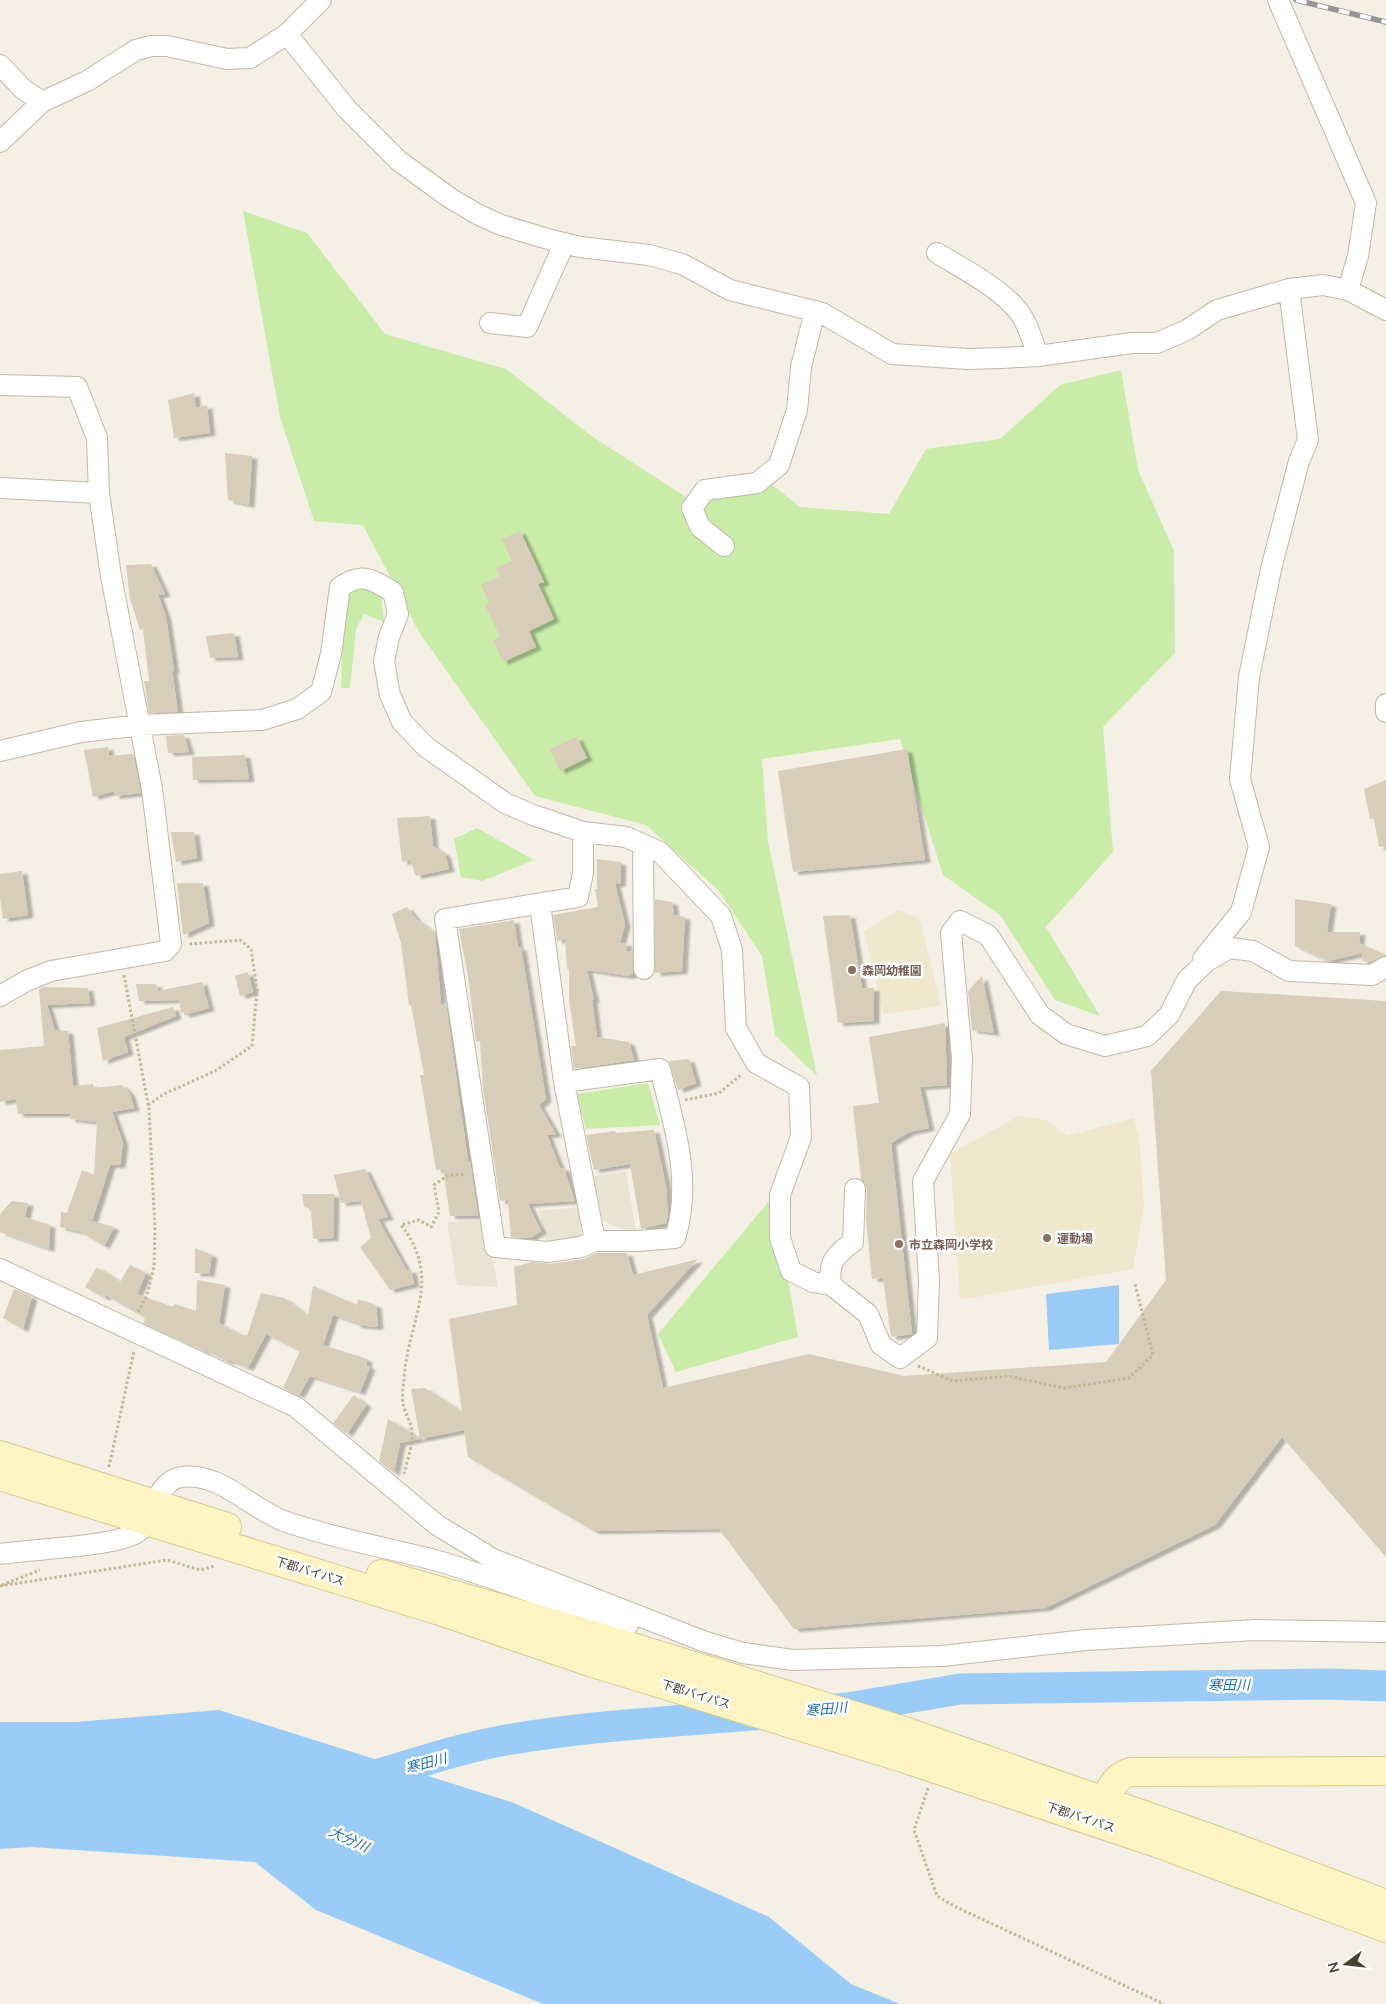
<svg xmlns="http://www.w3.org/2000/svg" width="1386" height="2004" font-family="Mulish,'Noto Sans JP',sans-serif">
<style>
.residential{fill:#e8e3d2}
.education{fill:#efe8cd}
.green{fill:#c9eca9}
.water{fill:#9bcbf7}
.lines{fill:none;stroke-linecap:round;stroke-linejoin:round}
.river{stroke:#9bcbf7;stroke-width:31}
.building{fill:#d7cdb9;filter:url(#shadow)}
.street-casing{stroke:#c0b9a6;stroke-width:22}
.secondary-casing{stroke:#d8ca90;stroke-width:30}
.path{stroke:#c3b796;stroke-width:3;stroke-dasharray:2.5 2.5;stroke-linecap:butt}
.street{stroke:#fff;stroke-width:20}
.secondary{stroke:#fff5c4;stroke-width:28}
.rail-casing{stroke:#959595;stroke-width:5.5}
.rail{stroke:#fff;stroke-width:4;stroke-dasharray:11;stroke-linecap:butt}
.education-dot{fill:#8d6e63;stroke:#fff;stroke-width:2}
.labels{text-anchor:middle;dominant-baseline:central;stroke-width:5;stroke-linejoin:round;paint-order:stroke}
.education-label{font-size:12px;font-weight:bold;fill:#785e54;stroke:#fff;text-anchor:start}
.street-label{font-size:12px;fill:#474134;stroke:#fff}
.water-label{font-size:14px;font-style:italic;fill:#2371bd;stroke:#fff}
</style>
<defs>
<filter id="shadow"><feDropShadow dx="5.5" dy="3" stdDeviation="1" flood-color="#0004"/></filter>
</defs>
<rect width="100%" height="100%" fill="#f4f0e5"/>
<path class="residential" d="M626 1172 637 1236 602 1220 593 1176Z
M579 1207 582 1242 548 1248 539 1211Z
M485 1220 498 1287 457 1285 447 1222Z"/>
<path class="education" d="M898 910 919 918 941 1006 883 1014 864 931Z
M1019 1116 1046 1120 1067 1136 1134 1118 1139 1136 1144 1207 1133 1269 960 1300 950 1154Z"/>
<path class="green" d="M243 211 307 233 385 334 506 369 590 435 695 503 766 480 800 507 889 514 926 449 1000 439 1060 385 1121 370 1138 470 1174 551 1175 653 1103 727 1113 852 1046 927 1100 1016 1055 1000 1000 915 943 875 900 739 762 759 768 841 817 1076 775 1035 762 956 718 890 646 825 535 796 419 632 363 525 314 521 280 417Z
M360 586 381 593 384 622 364 614 356 629 350 688H341L345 598Z
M477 828 534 860 482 881 461 877 454 839Z
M648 1083 660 1125 586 1129 577 1094Z
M774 1195 798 1337 676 1372 658 1334Z"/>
<path class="water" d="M1119 1285V1344L1049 1350 1046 1294Z
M219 1710 514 1803 769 1917 851 1984 900 2004H543L316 1910 255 1862 32 1847 0 1849V1722H76Z"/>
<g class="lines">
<path class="river" d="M823 1710 848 1708 960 1689 1329 1684 1386 1686
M362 1779C412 1765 462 1747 512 1739 596 1725 681 1721 766 1714"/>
</g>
<path class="building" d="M194 393 196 408 207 405 210 433 174 438 168 400Z
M225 453 252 456 249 505 228 500Z
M520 531 544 582 538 584 554 619 529 631 536 647 503 662 493 640 500 637 485 605 489 603 481 585 500 576 496 568 512 561 502 539Z
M151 564 165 594 158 595 166 617 174 671 172 670 178 712 149 713 144 681H149L143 629 140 630 130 599 126 565Z
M234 633 238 657 210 658 206 636Z
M184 735 189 752 168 753 166 736Z
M577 737 587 758 560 771 550 749Z
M108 747 109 756 133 754 141 793 114 796V791L93 797 84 750Z
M907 749 925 860 793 872 778 771Z
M245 755 249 779 193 780 192 757Z
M1386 780V846L1379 847 1374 819H1370L1364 789Z
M430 816 433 846 445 854 449 869 416 876 410 860 402 862 397 818Z
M171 832H194L197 858 176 862Z
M597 859 621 862 620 884H615L625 924 620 943H626L627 951 632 952 633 974 628 976 587 970 594 1000H592L597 1037 629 1042 634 1060 574 1069 571 1046H576L569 1000V969H567L565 939 557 941 553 915 598 907 595 889H597Z
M22 871 28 915 3 919 0 898V874Z
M177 883H203L209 923 183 935Z
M655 899 672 902 674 915 685 917 682 971 655 973Z
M1295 899 1331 904 1327 932H1360L1359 943 1386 955 1371 962 1362 961 1363 953 1328 961 1295 946Z
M407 907 417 920 435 933 441 1005 446 1003 468 1161H470L478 1216H450L443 1169 436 1170 420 1075H424L411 1005H409L401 943 392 914Z
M850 915 862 988H874V1021L838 1023 823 916Z
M514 920 518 948 521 947 546 1099 539 1105 556 1134 547 1135 560 1168H564L575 1201 528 1204 541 1231 530 1238 511 1237 508 1200 500 1201 483 1088 480 1041 476 1042 468 976 459 929Z
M248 972 253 992 240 996 235 976Z
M982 976 994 1033 972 1030 968 991Z
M202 982 209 1008 184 1015V1012L181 1013 179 1000 139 1001 136 984H156L158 991Z
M44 987 88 988 90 1003 47 1005 55 1030 68 1031 73 1086 93 1084V1088L122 1085 130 1094 134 1108 112 1112 123 1143 120 1165H110L92 1221 114 1227 104 1246 81 1232 60 1227 61 1212 67 1213 82 1170 94 1175 97 1122 70 1119V1114H18L16 1099 0 1102V1050L44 1046 39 989Z
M1221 991 1386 1001V1557L1282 1437 1215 1525 1045 1608 794 1629 719 1529 594 1531 468 1457 464 1430 400 1443 394 1473 379 1461 388 1419 420 1438 411 1389 425 1388 462 1412 449 1319 517 1305 514 1267 532 1262 550 1264 583 1259 597 1253H627L633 1275 698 1259 647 1315 663 1388 809 1354 904 1376 1106 1362 1166 1280 1151 1071Z
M173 1007 176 1016 124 1037 128 1052 103 1061 97 1028Z
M945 1023 947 1085 920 1087 929 1128 909 1132 891 1143 912 1334 891 1337 883 1278 872 1279 866 1220 867 1189 861 1179 853 1106 879 1103 869 1037Z
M689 1059 696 1083 678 1090 669 1061Z
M654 1130 666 1186 668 1215 666 1223 641 1229 630 1164 594 1170 586 1135 615 1131 616 1133Z
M365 1169 388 1217 378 1219 407 1271 411 1269 414 1284 390 1290 360 1247 371 1238 361 1201 341 1203 334 1175Z
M302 1194H334L333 1238 313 1239 311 1209 304 1207Z
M12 1201 28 1203 25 1217 50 1225 49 1249 0 1232V1214Z
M195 1248 212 1255 209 1274 195 1273Z
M130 1265 146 1273 137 1294 173 1307 175 1304 196 1311 197 1280 225 1285 219 1323 244 1336 245 1334 247 1336 261 1293 284 1298 308 1316 313 1286 357 1305 358 1299 376 1305 378 1327 356 1325 355 1322 333 1315 323 1345 367 1359 366 1365 370 1367 360 1392 310 1376 299 1395 283 1388 300 1351 266 1334 248 1368 229 1360 228 1362 205 1350 204 1351 143 1323 145 1318 106 1295 105 1298 85 1287 97 1267 120 1282Z
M14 1289 32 1297 23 1329 3 1318Z
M354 1395 366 1405 347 1434 333 1423Z"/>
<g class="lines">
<g class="street-casing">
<path id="street" d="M1278 0 1366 203 1358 256 1348 290
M287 34 346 108 399 161 450 198 477 214 501 225 555 241 580 247 649 255 682 264 730 290 822 313 892 354 968 359 1001 358 1038 356 1132 343H1157L1187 330 1217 310 1289 289 1323 285 1348 290 1386 310
M0 65 23 89 42 102
M0 142 42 102 87 81 136 50 151 46H167L227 59 250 58 287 34 321 0
M937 253C963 269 993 284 1014 306 1027 319 1032 340 1038 356
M490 323 527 327 564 244
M0 385 77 387 97 438 99 493
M0 488 99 493 111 576 152 789 171 944 165 951 51 971 26 981 0 996
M724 546 700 527 692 508 705 490 757 483 779 465 797 410 801 367 815 311
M1386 704V712
M0 751 81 732 141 725 262 720 297 709 321 692 331 654 340 587C362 572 372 579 393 592L398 614 389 637 384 661 390 695 402 722 426 747 505 803 533 815 583 832 626 837 660 852 721 916 732 950 736 1028 756 1063 799 1087 801 1137 780 1195V1238L791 1271 813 1282 831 1285 868 1314 881 1345 900 1358 927 1338 929 1281 923 1181 960 1114 962 1058 951 933 960 921 988 935 1040 1015 1066 1034 1105 1046 1147 1036 1169 1015 1187 980 1207 961 1230 948 1253 951 1289 971 1372 975 1386 967
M643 845 644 969
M540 904 564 1082 595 1241
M1203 959 1241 912 1259 847 1240 779 1249 677 1271 569 1299 461 1308 440 1289 289
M564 1082 660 1069C674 1124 693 1182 675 1238L637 1241H595L581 1247 548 1252 495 1247 445 919 578 897 583 873V832
M0 1269 296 1407 437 1525 493 1559 703 1641 743 1653 793 1660 942 1656 1086 1640 1255 1630 1386 1632
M831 1285C828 1261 835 1256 853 1242L855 1189
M0 1554C31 1549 116 1547 138 1532 156 1519 154 1482 181 1477 219 1471 251 1509 284 1521 334 1539 387 1547 438 1561 502 1580 564 1605 628 1625"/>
</g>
<g class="secondary-casing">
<path id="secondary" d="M0 1455 227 1527
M0 1476 440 1611 593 1663 903 1758 1157 1843 1386 1928
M381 1574 603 1638 904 1731 1218 1841 1386 1904
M1099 1819C1106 1800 1109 1779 1130 1772L1386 1771"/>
</g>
<path class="path" d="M124 975 149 1109 155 1229 154 1267 147 1295 138 1313
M685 1100 719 1093 742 1074
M148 1105 164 1094 215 1071 252 1046 257 990 251 949 240 940 189 944
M918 1366 953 1381 1008 1376 1064 1388 1129 1378 1153 1355 1135 1284
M109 1467 134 1351
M404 1474C407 1461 413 1445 412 1432 412 1422 404 1413 403 1403 402 1396 403 1387 404 1380 407 1322 444 1279 401 1225L419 1220 431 1227 439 1212 434 1185 447 1176 466 1174
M2 1585 40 1570
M0 1586 167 1560 200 1570 215 1566
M928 1788 914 1830 937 1896 956 1907 1164 2004"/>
<use href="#street" class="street"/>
<use href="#secondary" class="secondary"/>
<g class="rail-casing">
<path id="rail" d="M1296 0 1386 22"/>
</g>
<use href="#rail" class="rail"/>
</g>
<g class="education-dot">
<circle cx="852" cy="970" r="5"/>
<circle cx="1047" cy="1238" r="5"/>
<circle cx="899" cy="1244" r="5"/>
</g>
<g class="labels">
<g class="education-label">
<text x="862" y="970">森岡幼稚園</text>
<text x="1057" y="1238">運動場</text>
<text x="909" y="1244">市立森岡小学校</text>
</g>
<g class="street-label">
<text transform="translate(310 1571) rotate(17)">下郡バイパス</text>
<text transform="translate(696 1694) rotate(17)">下郡バイパス</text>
<text transform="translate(1081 1817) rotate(18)">下郡バイパス</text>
</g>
<g class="water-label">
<text transform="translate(1229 1685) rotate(-1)">寒田川</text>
<text transform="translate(826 1709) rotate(-5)">寒田川</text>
<text transform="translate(426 1763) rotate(-15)">寒田川</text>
<text transform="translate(349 1839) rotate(25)">大分川</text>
</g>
</g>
<g transform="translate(1346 1964) rotate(255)" stroke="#ffffff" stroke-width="4" paint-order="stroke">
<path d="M0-4L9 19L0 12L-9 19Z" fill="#474134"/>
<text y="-8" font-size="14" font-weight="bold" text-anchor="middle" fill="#474134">N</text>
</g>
</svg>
